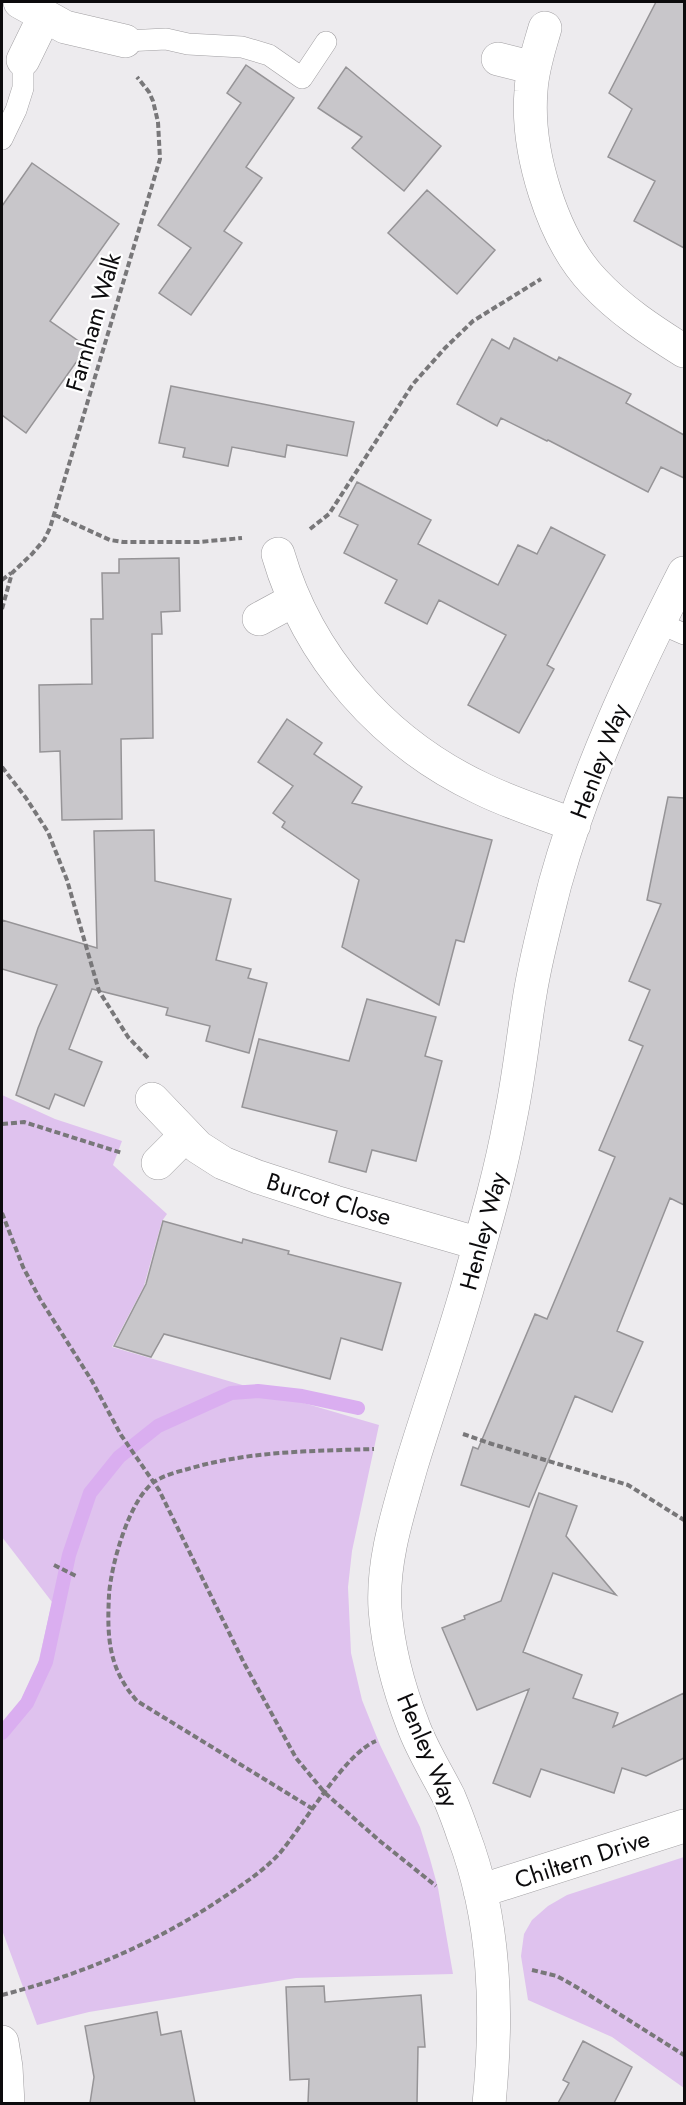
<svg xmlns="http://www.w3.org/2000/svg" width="686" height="2105" font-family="Jost,sans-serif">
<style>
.green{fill:#dfc2ee}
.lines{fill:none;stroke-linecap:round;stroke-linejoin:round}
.stream{stroke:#daaef0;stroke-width:14}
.building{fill:#c8c6ca;stroke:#969497;stroke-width:1.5}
.service-casing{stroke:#a19fa2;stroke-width:22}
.minor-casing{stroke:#a19fa2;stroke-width:34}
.path{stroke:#787779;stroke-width:4;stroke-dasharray:6 3;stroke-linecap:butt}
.service{stroke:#fff;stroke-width:21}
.minor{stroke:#fff;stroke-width:33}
.labels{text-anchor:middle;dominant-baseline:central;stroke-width:4.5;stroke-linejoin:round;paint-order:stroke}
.street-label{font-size:24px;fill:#0c0b0d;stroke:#fff}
</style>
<rect width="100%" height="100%" fill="#edebee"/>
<path class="green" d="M2 1095 55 1119 122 1141 113 1165 167 1214 162 1221 144 1286 112 1347 379 1425 352 1551 348 1587 351 1653 362 1700 380 1745 420 1827 430 1859 438 1888 453 1974 296 1978 89 2012 37 2025 2 1930V1725L21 1700 38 1664 52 1602 2 1537Z
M684 1857V2088L612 2037 528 2000 521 1956 524 1934 532 1920 548 1906 567 1895Z"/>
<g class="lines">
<path class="stream" d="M2 1733 27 1703 46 1662 69 1555 90 1493 119 1457 158 1426 231 1393 258 1391 302 1396 358 1408"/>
</g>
<path class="building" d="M656 2H684V248L634 221 655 181 608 157 632 109 609 93Z
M246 65 294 98 246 167 262 178 224 231 242 243 191 315 159 293 191 248 158 225 241 103 227 93Z
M346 67 441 146 404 191 352 148 362 137 318 108Z
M32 163 119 224 50 321 87 347 26 433 2 415V206Z
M427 190 495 250 457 294 388 233Z
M514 338 557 361 559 357 631 394 626 403 684 435V478L661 467 648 492 548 440 547 441 501 418 497 426 457 404 492 339 509 349Z
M171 386 354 422 347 456 287 445 285 457 232 447 228 466 183 457 185 448 159 443Z
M357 482 431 520 418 544 498 585 518 545 537 554 551 527 605 555 547 665 554 669 519 733 468 705 506 635 439 600 427 624 385 603 397 580 344 553 358 525 339 516Z
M179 558 180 611 161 612 162 634H152L153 738 121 739 122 819 62 820 60 751 40 752 39 685 92 684 91 619H103L102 573H119V559Z
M287 719 322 743 314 754 362 787 352 803 492 840 464 942 456 940 439 1005 342 947 359 880 282 827 285 822 273 813 293 786 258 762Z
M668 797 684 798V1205L670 1198 617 1331 643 1342 612 1412 575 1396 529 1507 461 1485 473 1447 478 1449 535 1314 547 1319 615 1157 599 1150 643 1046 629 1040 650 990 629 981 661 904 647 900Z
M154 830 155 881 231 899 216 960 251 969 248 978 267 983 249 1053 206 1041 210 1026 166 1015 168 1008 92 989 69 1049 102 1062 84 1106 55 1094 49 1109 16 1095 38 1028 57 985 2 969V920L97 948 94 831Z
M367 999 436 1017 425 1056 442 1061 416 1161 372 1150 366 1172 329 1162 337 1131 242 1107 259 1039 349 1061Z
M163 1221 242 1243 243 1239 289 1251 288 1254 401 1283 382 1350 341 1338 330 1379 164 1334 151 1357 114 1346 146 1284Z
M539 1493 577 1506 566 1536 616 1595 553 1573 523 1652 582 1675 573 1698 618 1713 613 1727 684 1693V1758L646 1776 622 1768 614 1793 541 1769 530 1797 493 1783 529 1689 477 1710 442 1628 465 1619 464 1616 501 1601Z
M324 1986 325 2002 421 1995 425 2047H418L417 2103H308L309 2079 290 2080 286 1987Z
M157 2012 161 2035 181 2031 195 2103H90L94 2077 85 2026Z
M583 2041 632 2067 614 2103H558L569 2083 563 2080Z"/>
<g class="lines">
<g class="service-casing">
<path id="service" d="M125 41 166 39 188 44 242 47 269 55 302 78 326 42
M2 139 16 110 23 88V60
M659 623 684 634"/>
</g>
<g class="minor-casing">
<path id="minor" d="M20 2 65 27 125 41
M545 28C539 49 532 69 531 91 526 151 552 238 594 282 620 310 652 331 684 351
M498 59 534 68
M23 60 44 17
M278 554C308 657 383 742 480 788 510 803 543 813 574 825
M259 619 294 600
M152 1099 198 1147 223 1163 258 1177 335 1202 480 1244
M158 1163 186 1135
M480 1891 684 1826
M2 2042 6 2067 8 2104
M489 2104C498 2014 496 1920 463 1834 459 1822 454 1809 449 1797 437 1773 422 1750 413 1725 399 1689 388 1648 385 1609 382 1561 398 1513 411 1467 431 1401 455 1335 473 1268 487 1219 501 1170 510 1120 519 1078 523 1036 530 994 536 957 546 920 555 884 585 776 633 673 684 573"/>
</g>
<path class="path" d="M55 515 110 540 123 542H199L242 538
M310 529 329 514 413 384 445 348 473 321 541 279
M2 580 11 573
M2 609 12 573 32 554 44 540 50 528 160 159 158 122 153 101 149 92 137 77
M2 767 26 798 48 832 67 880 99 991 128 1037 149 1059
M2 1124 24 1122 122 1153
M2 1213 23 1267 40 1299 92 1381 121 1435 159 1490 244 1663 296 1758 325 1793 381 1842 436 1886
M463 1434 492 1444 628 1485 684 1520
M54 1565 78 1577
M313 1809 137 1701C108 1668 107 1637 109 1595 111 1565 129 1500 154 1482 164 1475 177 1472 188 1469 248 1451 312 1451 374 1449
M532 1970 557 1976 578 1988 684 2055
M2 1995C80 1975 154 1944 221 1899 242 1885 262 1872 279 1854 303 1826 345 1753 376 1741"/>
<use href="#service" class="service"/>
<use href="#minor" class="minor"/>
</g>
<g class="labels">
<g class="street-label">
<text transform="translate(93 322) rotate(-74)">Farnham Walk</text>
<text transform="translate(599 761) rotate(-69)">Henley Way</text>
<text transform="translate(329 1199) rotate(17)">Burcot Close</text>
<text transform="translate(483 1231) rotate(-75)">Henley Way</text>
<text transform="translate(428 1750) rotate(67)">Henley Way</text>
<text transform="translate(582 1859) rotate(-18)">Chiltern Drive</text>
</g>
</g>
<rect width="686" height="2105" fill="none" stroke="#0c0b0d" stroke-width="6"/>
</svg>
